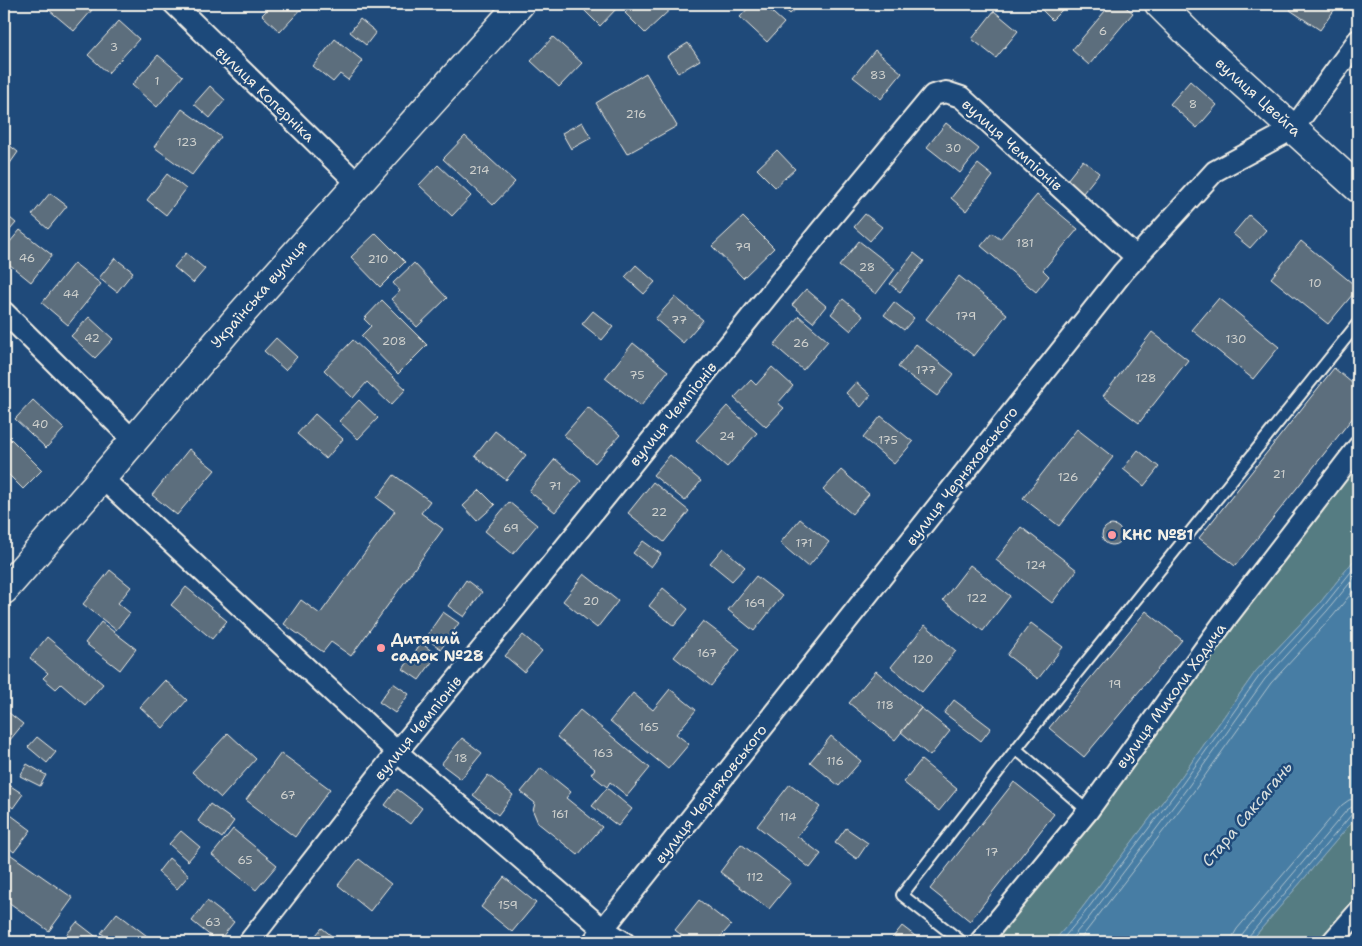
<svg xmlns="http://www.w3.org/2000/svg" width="1362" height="946" font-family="'Shantell Sans',sans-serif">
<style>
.green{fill:#557c82;stroke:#a4b6b5}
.water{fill:#477da4;stroke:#8cabbf}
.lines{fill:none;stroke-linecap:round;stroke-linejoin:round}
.shore{stroke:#afc3cd;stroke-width:1}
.building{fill:#5b6e7d;stroke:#f4f1e8}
.service-casing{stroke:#f4f1e8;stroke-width:14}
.minor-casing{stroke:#f4f1e8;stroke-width:24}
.secondary-casing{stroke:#f4f1e8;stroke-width:31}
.service{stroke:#1f4a7a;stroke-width:10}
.minor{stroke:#1f4a7a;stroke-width:20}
.secondary{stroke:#1f4a7a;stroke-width:28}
.poi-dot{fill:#ff9aa2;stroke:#1f4a7a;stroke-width:2}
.labels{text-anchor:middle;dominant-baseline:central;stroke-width:5;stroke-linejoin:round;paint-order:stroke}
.number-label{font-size:12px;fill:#ced0cd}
.street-label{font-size:15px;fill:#f4f1e8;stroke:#1f4a7a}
.poi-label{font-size:15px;font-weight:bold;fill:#f4f1e8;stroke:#1f4a7a;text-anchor:start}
.water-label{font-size:16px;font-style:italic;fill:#dae0de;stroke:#1f4a7a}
</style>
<rect width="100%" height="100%" fill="#1f4a7a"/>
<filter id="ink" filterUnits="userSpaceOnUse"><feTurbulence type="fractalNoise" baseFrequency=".02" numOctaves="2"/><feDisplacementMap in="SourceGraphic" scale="10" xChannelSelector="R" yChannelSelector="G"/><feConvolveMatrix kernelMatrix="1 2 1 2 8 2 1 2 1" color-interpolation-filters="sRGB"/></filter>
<g filter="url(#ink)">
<path class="green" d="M1358 447V555L1319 604 1256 671 1179 780 1079 912 1053 942H980Z
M1358 815V912L1332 942H1250Z"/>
<path class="water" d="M1358 555V815L1250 942H1053L1079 912 1179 780 1256 671 1319 604Z"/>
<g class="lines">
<path class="shore" d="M1060 942 1083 915 1183 783 1260 675 1323 607 1358 563
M1068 942 1088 919 1188 787 1265 679 1327 611 1358 573
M1078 942 1194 791 1271 683 1333 616 1358 585
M1233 942V936L1237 929 1342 805 1349 800 1358 798
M1240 942 1243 933 1347 810 1352 807 1358 806
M1246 942 1248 937 1352 814 1358 812"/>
</g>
<path class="building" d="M42 4H84L92 10 74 31Z
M273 4H303L305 5 280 32 262 15Z
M589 4H614L618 7 600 26 584 10Z
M635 4H676L645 33 625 13Z
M752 4H763L784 23 767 42 740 17Z
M779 4H801L790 14Z
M1038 4H1068L1052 20 1037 5Z
M1111 4H1122L1133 13 1089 65 1072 50Z
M1295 4H1333L1337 6 1320 30 1290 10Z
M994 11 1018 31 996 58 972 39Z
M360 19 376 32 366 45 350 32Z
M119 21 139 39 108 73 88 55Z
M553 37 582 63 559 87 531 61Z
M335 39 363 61 348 80 340 74 333 82 313 66Z
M688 43 700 60 678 73 667 56Z
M875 50 902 73 881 99 853 77Z
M158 55 183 76 157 107 132 85Z
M646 73 677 126 627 154 596 103Z
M1190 81 1217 105 1197 128 1170 104Z
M210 86 225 100 210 118 194 104Z
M182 109 221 137 192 175 154 147Z
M582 122 591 138 571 149 562 133Z
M946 123 979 149 960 173 927 147Z
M465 136 515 182 493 205 443 159Z
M4 141 18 152 4 172Z
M777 150 795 169 775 187 757 169Z
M1083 160 1099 173 1079 198 1063 185Z
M978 164 993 176 966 211 951 198Z
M438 165 471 196 452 216 419 185Z
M167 174 186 189 166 215 147 200Z
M50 193 67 206 48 229 32 215Z
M1037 195 1078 229 1043 270 1049 276 1036 292 981 246 992 233 1000 239Z
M4 213 16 223 4 237Z
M865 214 882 227 870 241 854 227Z
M1249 215 1266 230 1250 248 1233 234Z
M743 217 774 248 743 278 712 246Z
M20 230 52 255 31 282 4 260V249Z
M376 233 405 262 380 287 351 257Z
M859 241 895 269 876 294 839 266Z
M1301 241 1358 288 1328 324 1271 278Z
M186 253 205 269 193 283 174 267Z
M914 253 924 261 900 292 890 284Z
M115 258 133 272 117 292 99 278Z
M74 263 101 284 68 325 42 303Z
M414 263 447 298 417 327 391 299 400 291 393 283Z
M636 265 655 282 644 294 625 277Z
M959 276 1007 314 974 356 926 319Z
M806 289 826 306 813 322 792 305Z
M675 297 703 320 683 343 655 319Z
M1219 298 1279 347 1253 379 1192 330Z
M843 299 863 316 851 331 831 314Z
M382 300 427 345 398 374 361 336 371 326 364 319Z
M894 302 914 318 904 330 884 315Z
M593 311 613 327 602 340 582 324Z
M799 316 828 341 803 370 774 345Z
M89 317 113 339 95 358 71 336Z
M1152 332 1188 360 1139 423 1103 396Z
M276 338 297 357 285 370 264 351Z
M353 340 406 389 391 405 367 382 353 398 324 370Z
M633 343 668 371 641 406 605 378Z
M916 344 954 374 937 396 898 367Z
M772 367 793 386 778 403 784 408 766 427 734 398 751 380 756 385Z
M1334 368 1358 388V411L1235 566 1199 538Z
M856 382 871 395 861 407 846 393Z
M33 400 64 429 46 448 15 419Z
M359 400 378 418 358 439 339 421Z
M727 406 757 433 727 467 696 440Z
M588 407 620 435 595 463 564 435Z
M315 414 343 439 326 459 297 434Z
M881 416 913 442 894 464 863 438Z
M1077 429 1113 457 1059 526 1023 498Z
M495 431 526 455 506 480 475 456Z
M4 432 42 470 23 489 4 470Z
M189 449 215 470 177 515 152 495Z
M1138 450 1159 467 1144 486 1123 469Z
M670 455 701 481 685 501 653 475Z
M555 459 581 481 555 512 529 491Z
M841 470 869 494 852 514 823 490Z
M394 475 430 501 421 513 443 529 351 656 331 642 323 652 284 624 301 600 320 614 395 511 377 498Z
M653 482 689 511 664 542 628 513Z
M480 490 495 505 477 521 463 506Z
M509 502 537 525 513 554 485 531Z
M800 519 829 542 808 567 780 543Z
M1102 535a10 10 0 1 1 20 0a10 10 0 1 1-20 0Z
M1021 527 1077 570 1052 603 996 560Z
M643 541 661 554 651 567 633 553Z
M723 548 745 567 732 581 710 563Z
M970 565 1010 596 983 631 943 600Z
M110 570 131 587 118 603 130 613 116 630 83 604Z
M584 574 618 601 597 628 563 601Z
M756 576 782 596 754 631 728 610Z
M466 580 482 592 464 617 448 606Z
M186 587 227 621 212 639 171 605Z
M663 588 688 609 674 626 649 606Z
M1146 611 1182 640 1084 757 1049 728Z
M443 612 459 623 441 649 425 638Z
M703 621 740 649 711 686 674 657Z
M101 622 136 649 120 670 85 643Z
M1031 623 1063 647 1038 679 1007 655Z
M925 625 956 651 922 692 891 667Z
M523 635 542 651 524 672 505 656Z
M47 637 103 684 85 705 61 684 56 689 43 678 48 673 30 658Z
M421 643 437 655 419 680 403 669Z
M876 671 921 708 895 740 849 703Z
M165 680 187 700 163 728 140 707Z
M393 683 409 694 395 713 379 702Z
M670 689 696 710 676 734 689 744 668 769 610 721 633 693 653 710Z
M954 700 991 728 981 741 944 713Z
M921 708 950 731 930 756 901 732Z
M4 709 23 724 5 746 4 745Z
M580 710 650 768 627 796 610 782 607 787 591 774 595 769 557 737Z
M228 733 256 759 221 798 192 772Z
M831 736 861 761 839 786 810 762Z
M37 737 56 752 47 763 28 747Z
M462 738 482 753 461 779 441 764Z
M281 753 330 789 295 837 246 800Z
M921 760 957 789 939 811 903 782Z
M27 764 46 775 40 786 20 776Z
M541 768 571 792 566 798 602 827 578 855 538 823 533 811 535 803 521 792Z
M488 775 513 795 498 815 473 795Z
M1014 782 1054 814 970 921 930 889Z
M6 783 23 794 13 808 4 801V786Z
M790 784 820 807 797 836 821 854 810 868 757 826Z
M607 788 632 809 618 826 592 806Z
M397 789 422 808 410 824 385 805Z
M210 804 234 821 222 838 198 821Z
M4 810 31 830 14 852 4 844Z
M846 828 868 843 857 859 835 843Z
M233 829 277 865 256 890 212 855Z
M181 831 200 847 188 861 169 844Z
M741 844 791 882 769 909 720 872Z
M4 850 73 898 49 931 4 899Z
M169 858 189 875 177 889 158 872Z
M359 859 391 884 370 911 338 885Z
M504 877 536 903 512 932 481 907Z
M699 900 731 925 716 942H690L675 930Z
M207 901 234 922 218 942 192 921Z
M117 913 155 942H113L101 933Z
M77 922 103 942H64L62 940Z
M902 926 923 942H889Z
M322 928 339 942H310Z"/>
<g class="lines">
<g class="service-casing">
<path id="service" d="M1016 749 1088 811
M962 942 902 895 1016 749 1358 323"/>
</g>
<g class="minor-casing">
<path id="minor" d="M174 4 357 183
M4 312 133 440
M102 478 397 752 603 929 624 942
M249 942 397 752 536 583 821 230 933 95 946 92 961 97 1136 257
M593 942 1123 272 1215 171 1293 129 1358 40
M980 942 1088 811 1228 616 1358 447
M1332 942 1358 912"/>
</g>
<g class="secondary-casing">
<path id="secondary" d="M1159 4 1193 38 1358 188
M4 590 102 478 242 313 520 4"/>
</g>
<use href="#service" class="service"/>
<use href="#minor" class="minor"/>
<use href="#secondary" class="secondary"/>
</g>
</g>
<g class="poi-dot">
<circle cx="1112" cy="535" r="5"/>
<circle cx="381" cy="648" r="5"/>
</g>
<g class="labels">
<g class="number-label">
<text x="1103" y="31">6</text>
<text x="114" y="47">3</text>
<text x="878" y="75">83</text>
<text x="157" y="81">1</text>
<text x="1193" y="104">8</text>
<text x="636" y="114">216</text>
<text x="187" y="142">123</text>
<text x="953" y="148">30</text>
<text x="479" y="170">214</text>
<text x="1025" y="243">181</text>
<text x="743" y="247">79</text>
<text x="27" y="258">46</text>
<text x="378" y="259">210</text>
<text x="867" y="267">28</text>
<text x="1315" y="283">10</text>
<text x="71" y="294">44</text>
<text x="966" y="316">179</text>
<text x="679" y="320">77</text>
<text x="92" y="338">42</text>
<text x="1236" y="339">130</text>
<text x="394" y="341">208</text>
<text x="801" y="343">26</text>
<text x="926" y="370">177</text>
<text x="637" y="375">75</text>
<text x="1146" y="378">128</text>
<text x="40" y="424">40</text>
<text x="727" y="436">24</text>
<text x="888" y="440">175</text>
<text x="1279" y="474">21</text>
<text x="1068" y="477">126</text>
<text x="555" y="486">71</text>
<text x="659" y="512">22</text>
<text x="511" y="528">69</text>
<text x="804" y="543">171</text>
<text x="1036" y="565">124</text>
<text x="977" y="598">122</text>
<text x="591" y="601">20</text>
<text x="755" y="603">169</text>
<text x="707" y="653">167</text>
<text x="923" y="659">120</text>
<text x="1115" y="684">19</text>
<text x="885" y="705">118</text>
<text x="649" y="727">165</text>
<text x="603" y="753">163</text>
<text x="461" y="758">18</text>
<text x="835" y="761">116</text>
<text x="288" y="795">67</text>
<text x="560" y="814">161</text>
<text x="788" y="817">114</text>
<text x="992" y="852">17</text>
<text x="245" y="860">65</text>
<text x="755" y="877">112</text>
<text x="508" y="905">159</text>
<text x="213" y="922">63</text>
</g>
<g class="street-label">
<text transform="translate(265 94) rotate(44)">вулиця Коперніка</text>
<text transform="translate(1258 97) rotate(42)">вулиця Цвейга</text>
<text transform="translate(1012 145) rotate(42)">вулиця Чемпіонів</text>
<text transform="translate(259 294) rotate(-49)">Українська вулиця</text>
<text transform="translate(673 414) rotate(-51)">вулиця Чемпіонів</text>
<text transform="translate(962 476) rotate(-52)">вулиця Черняховського</text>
<text transform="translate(1171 696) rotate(-54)">вулиця Миколи Ходича</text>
<text transform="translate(418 728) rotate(-51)">вулиця Чемпіонів</text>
<text transform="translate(711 794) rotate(-52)">вулиця Черняховського</text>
</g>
<g class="poi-label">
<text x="1122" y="535">КНС №81</text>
<text x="391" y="639">Дитячий<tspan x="391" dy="17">садок №28</tspan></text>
</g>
<g class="water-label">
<text transform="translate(1247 814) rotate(-50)">Стара Саксагань</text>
</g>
</g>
<rect width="1362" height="946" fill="none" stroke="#1f4a7a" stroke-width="20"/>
<rect x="10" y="10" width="1342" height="926" fill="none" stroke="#f4f1e8" stroke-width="2" filter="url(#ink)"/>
</svg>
